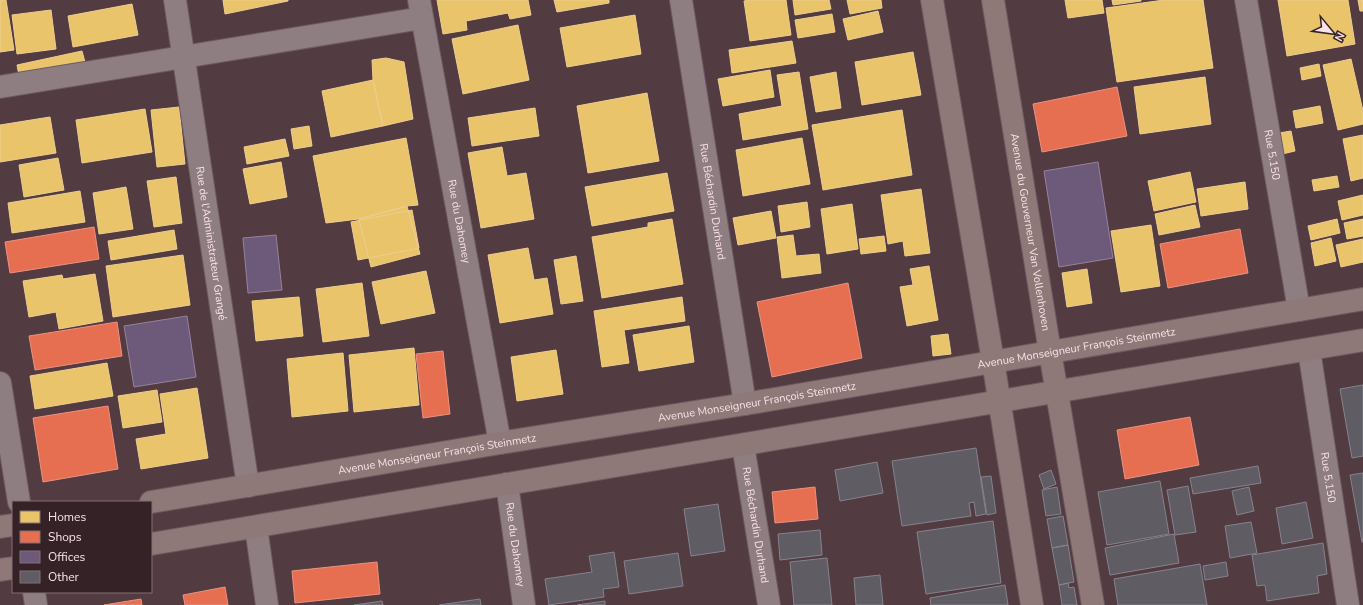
<svg xmlns="http://www.w3.org/2000/svg" width="1363" height="605" font-family="'Nunito Sans',sans-serif">
<style>
.homes{fill:#e9c46a;stroke:#eecd90}
.shops{fill:#e76f51;stroke:#ed917e}
.offices{fill:#6d597a;stroke:#98829b}
.building{fill:#5f5c64;stroke:#85838c}
.lines{fill:none;stroke-linecap:round;stroke-linejoin:round}
.minor-casing{stroke:#6d5a60;stroke-width:24}
.major-casing{stroke:#6d5a60;stroke-width:24}
.minor{stroke:#8e7d81;stroke-width:22}
.major{stroke:#8e7978;stroke-width:22}
.labels{text-anchor:middle;dominant-baseline:central;stroke-width:4;stroke-linejoin:round;paint-order:stroke}
.street-label{font-size:11px;fill:#fbe1e8;stroke:#342227}
</style>
<rect width="100%" height="100%" fill="#523c42"/>
<path class="homes" d="M0 0H6L14 50 0 52Z
M223 0H288V1L225 14Z
M437 0H528L531 15 510 19 508 13 466 21 467 30 443 34Z
M554 0H609V3L557 12Z
M749 0H786L791 35 750 41 744 1Z
M793 0H829L831 9 795 15Z
M847 0H881L882 8 850 14Z
M1065 0H1102L1104 13 1068 18Z
M1112 0H1141V1L1113 5Z
M1164 0H1203L1213 68 1117 82 1106 8Z
M1278 0H1348L1355 44 1287 56Z
M1358 0H1363V11H1360Z
M132 4 138 35 73 47 68 16Z
M51 10 56 49 17 54 12 15Z
M878 11 883 32 848 40 843 19Z
M832 14 835 32 798 38 795 20Z
M635 15 641 54 567 67 560 28Z
M518 25 529 80 463 94 452 39Z
M792 41 796 63 732 73 729 50Z
M82 51 86 66 20 81 17 65Z
M913 52 921 95 862 105 855 62Z
M386 58 404 62 413 119 383 126 373 80 372 60Z
M1351 59 1363 111V124L1338 130 1323 65Z
M1319 64 1321 76 1302 80 1300 68Z
M770 70 774 97 723 106 718 79Z
M799 72 808 129 743 140 739 114 782 106 777 75Z
M836 72 841 108 816 112 810 77Z
M1205 77 1211 124 1140 134 1134 87Z
M373 80 383 126 331 137 322 91Z
M647 93 659 161 588 173 577 106Z
M1320 106 1323 123 1296 128 1293 111Z
M179 107 185 164 157 167 151 110Z
M535 108 539 136 472 146 468 118Z
M145 109 152 152 82 163 76 120Z
M902 110 912 175 823 190 812 125Z
M50 117 56 153 0 162V125Z
M309 126 312 146 294 149 291 129Z
M1291 131 1295 151 1278 155 1273 134Z
M1363 135V178L1351 181 1343 139Z
M406 138 418 205 407 206 359 219 326 223 313 156Z
M802 138 810 184 743 196 736 150Z
M285 139 289 156 247 164 244 147Z
M502 147 507 176 526 173 534 219 481 228 468 153Z
M58 158 64 190 24 197 19 165Z
M281 162 287 197 250 204 243 169Z
M1190 172 1196 202 1154 211 1148 181Z
M667 173 674 211 592 226 585 187Z
M1337 176 1339 187 1314 191 1312 180Z
M176 177 182 223 154 227 147 181Z
M1245 182 1248 209 1201 216 1197 189Z
M126 187 133 229 99 234 93 193Z
M921 189 930 253 905 256 903 241 888 244 881 195Z
M80 191 85 222 12 233 8 203Z
M1363 195V215L1342 220 1338 201Z
M807 202 810 227 781 232 778 206Z
M852 204 858 249 827 254 821 209Z
M1195 205 1200 227 1159 235 1155 214Z
M407 206 420 254 371 267 359 219Z
M412 210 419 248 358 260 351 222Z
M771 211 776 238 738 245 733 218Z
M672 219 683 284 602 298 592 237 648 227V223Z
M1337 219 1340 233 1311 240 1308 226Z
M1363 219V236L1347 239 1344 223Z
M1151 225 1160 286 1121 292 1111 231Z
M174 230 177 249 111 260 108 241Z
M793 235 796 256 819 254 821 273 782 278 777 237Z
M884 236 886 251 861 254 859 239Z
M1331 238 1336 261 1315 266 1311 243Z
M1363 239V262L1341 267 1336 245Z
M528 248 534 280 547 278 553 314 500 323 488 255Z
M183 255 190 305 113 317 106 266Z
M576 256 583 301 561 304 554 260Z
M929 266 938 320 907 326 900 287 913 285 910 269Z
M1087 269 1092 303 1067 307 1062 273Z
M426 271 435 313 381 324 372 282Z
M95 274 103 321 59 329 56 312 29 317 23 281 62 275 63 279Z
M362 283 369 336 323 342 316 289Z
M299 297 303 336 256 341 252 301Z
M682 297 685 321 624 330 629 363 602 367 594 311Z
M689 326 694 362 639 371 633 335Z
M948 334 951 354 933 356 931 336Z
M414 348 419 405 354 412 349 355Z
M556 350 563 394 517 401 511 357Z
M343 353 348 411 292 417 287 359Z
M107 363 113 396 35 409 30 376Z
M197 388 208 458 141 469 136 439 166 434 160 394Z
M157 390 162 422 123 428 118 396Z"/>
<path class="shops" d="M1117 87 1127 136 1042 152 1033 104Z
M94 227 99 259 10 273 5 242Z
M1240 229 1248 273 1168 288 1160 244Z
M848 283 862 358 772 377 757 302Z
M117 322 122 356 35 370 29 336Z
M443 351 450 414 423 418 416 354Z
M108 406 118 469 43 482 33 418Z
M1190 417 1199 465 1125 479 1117 430Z
M815 487 818 519 775 523 772 492Z
M377 562 380 594 295 603 292 571Z
M225 587 228 605H185L183 595Z
M141 599 142 605H104Z"/>
<path class="offices" d="M1098 162 1113 258 1059 267 1044 171Z
M276 235 282 290 248 293 243 238Z
M187 316 196 377 134 387 124 326Z"/>
<path class="building" d="M1363 385V456L1352 458 1340 389Z
M976 448 986 514 976 516 974 502 969 503 971 516 902 526 892 461Z
M877 462 883 493 840 501 835 470Z
M1258 466 1261 483 1193 494 1190 478Z
M1051 470 1056 484 1044 489 1039 475Z
M1363 473V542H1362L1350 475Z
M991 476 996 513 987 515 981 477Z
M1160 481 1169 534 1107 545 1098 492Z
M1188 486 1196 532 1175 535 1167 490Z
M1057 487 1061 514 1046 516 1042 490Z
M1249 487 1254 511 1237 515 1232 491Z
M1306 502 1313 538 1282 544 1276 508Z
M718 504 725 551 691 556 684 509Z
M1063 516 1068 545 1052 548 1047 519Z
M993 521 1001 583 926 594 917 532Z
M1251 522 1257 553 1230 558 1225 526Z
M820 530 822 555 780 560 778 534Z
M1174 534 1179 563 1110 575 1105 548Z
M1323 543 1327 574 1317 576 1319 593 1267 601 1265 585 1257 586 1252 555Z
M1068 545 1074 582 1059 585 1052 548Z
M614 552 619 587 603 589 604 597 549 605 545 579 592 572 589 556Z
M678 553 683 586 629 594 624 561Z
M827 558 832 605H794L790 562Z
M1226 562 1228 576 1205 580 1203 566Z
M1200 564 1207 605H1118L1114 579Z
M880 575 883 605H856L854 578Z
M1068 583 1069 588 1074 587 1077 605H1062L1059 585Z
M1005 585 1008 605H931L930 598Z
M480 599 481 605H439Z
M382 601 383 605H354Z
M605 601V605H577Z"/>
<g class="lines">
<g class="minor-casing">
<g id="minor">
<path id="s1" d="M175 0 248 486"/>
<path id="s2" d="M419 0 500 443"/>
<path id="s3" d="M681 0 745 404"/>
<path id="s4" d="M1246 0 1299 310"/>
<path d="M0 87 422 18"/>
<path id="s5" d="M1309 350 1348 605"/>
<path d="M0 383 19 502"/>
<path id="s6" d="M743 445 769 605"/>
<path id="s7" d="M507 484 524 605"/>
<path d="M256 527 267 605"/>
<path d="M34 592 36 605"/>
</g>
</g>
<g class="major-casing">
<g id="major">
<path d="M932 0 993 361 1032 605"/>
<path id="s8" d="M993 0 1050 352 1093 605"/>
<path id="s9" d="M151 502 500 443 745 404 1363 299"/>
<path d="M0 527 13 525"/>
<path d="M151 544 1363 340"/>
<path d="M0 570 13 568"/>
</g>
</g>
<use href="#minor" class="minor"/>
<use href="#major" class="major"/>
</g>
<g class="labels">
<g class="street-label">
<text stroke="none"><textPath href="#s4" startOffset="157">Rue 5.150</textPath></text>
<text stroke="none"><textPath href="#s3" startOffset="204">Rue Béchardin Durhand</textPath></text>
<text stroke="none"><textPath href="#s2" startOffset="225">Rue du Dahomey</textPath></text>
<text stroke="none"><textPath href="#s8" startOffset="235">Avenue du Gouverneur Van Vollenhoven</textPath></text>
<text stroke="none"><textPath href="#s1" startOffset="246">Rue de l'Administrateur Grangé</textPath></text>
<text stroke="none"><textPath href="#s9" startOffset="938">Avenue Monseigneur François Steinmetz</textPath></text>
<text stroke="none"><textPath href="#s9" startOffset="614">Avenue Monseigneur François Steinmetz</textPath></text>
<text stroke="none"><textPath href="#s9" startOffset="290">Avenue Monseigneur François Steinmetz</textPath></text>
<text stroke="none"><textPath href="#s5" startOffset="129">Rue 5.150</textPath></text>
<text stroke="none"><textPath href="#s6" startOffset="81">Rue Béchardin Durhand</textPath></text>
<text stroke="none"><textPath href="#s7" startOffset="61">Rue du Dahomey</textPath></text>
</g>
</g>
<rect x="12" y="501" width="140" height="92" fill="#342227" stroke="#846e74"/>
<rect x="20" y="511" width="20" height="12" fill="#e9c46a" stroke="#846e74"/>
<text x="48" y="521" font-size="12" fill="#fbe1e8">Homes</text>
<rect x="20" y="531" width="20" height="12" fill="#e76f51" stroke="#846e74"/>
<text x="48" y="541" font-size="12" fill="#fbe1e8">Shops</text>
<rect x="20" y="551" width="20" height="12" fill="#6d597a" stroke="#846e74"/>
<text x="48" y="561" font-size="12" fill="#fbe1e8">Offices</text>
<rect x="20" y="571" width="20" height="12" fill="#5f5c64" stroke="#846e74"/>
<text x="48" y="581" font-size="12" fill="#fbe1e8">Other</text>
<g transform="translate(1331 32) rotate(119)" stroke="#342227" stroke-width="3" paint-order="stroke">
<path d="M0-3L7 15L0 10L-7 15Z" fill="#fbe1e8"/>
<text y="-6" font-size="11" font-weight="bold" text-anchor="middle" fill="#fbe1e8">N</text>
</g>
</svg>
